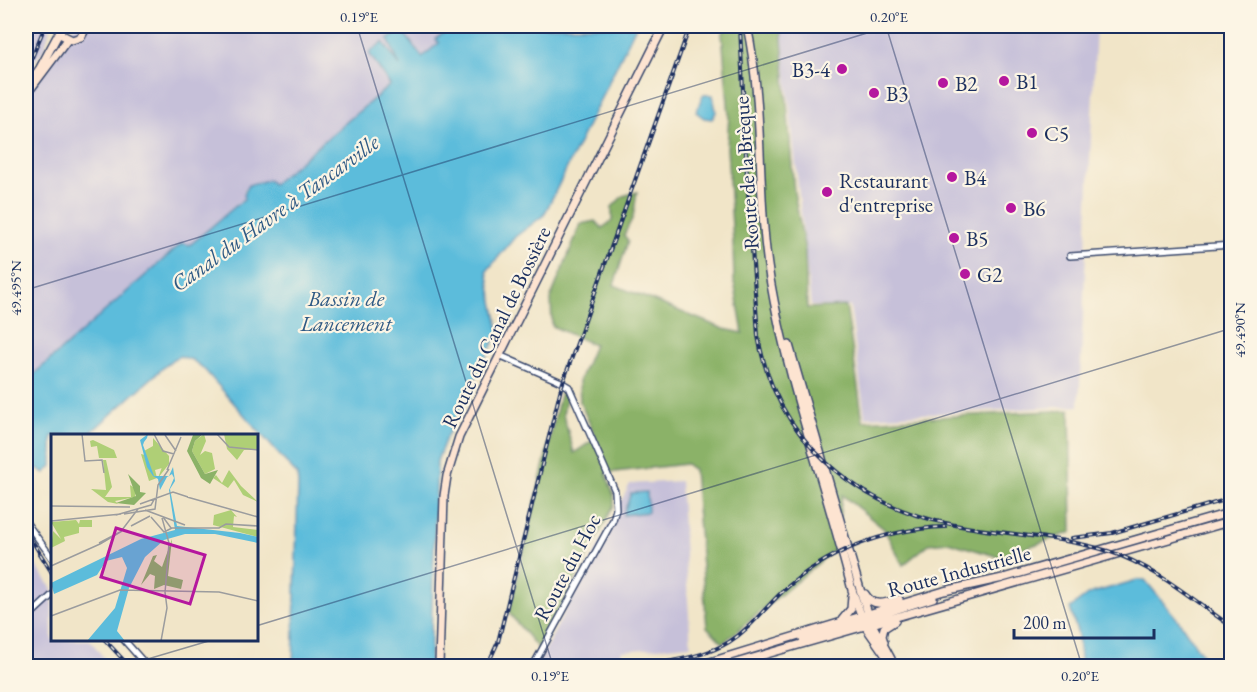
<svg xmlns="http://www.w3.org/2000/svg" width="1257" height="692" font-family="'EB Garamond',serif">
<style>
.industrial{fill:#c6c0d9}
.forest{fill:#8bb267;stroke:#537062;stroke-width:1.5}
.water{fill:#5cbcdb;stroke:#3c769c;stroke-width:1.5}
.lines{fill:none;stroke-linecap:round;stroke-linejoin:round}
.street-casing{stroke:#3b4a6e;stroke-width:8}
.secondary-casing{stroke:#3b4a6e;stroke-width:10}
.street{stroke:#fff;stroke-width:5}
.secondary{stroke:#fde4d1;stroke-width:7}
.rail-casing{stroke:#1b2f5e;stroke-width:4}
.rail{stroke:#fcf5e5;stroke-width:1.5;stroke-dasharray:4.5;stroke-linecap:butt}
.ticks{fill:none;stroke:#1b2f5e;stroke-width:1.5;stroke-opacity:0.45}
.poi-dot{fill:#b5179e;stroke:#fcf5e5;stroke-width:2}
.labels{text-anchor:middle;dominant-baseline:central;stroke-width:4.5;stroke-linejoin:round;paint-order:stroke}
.poi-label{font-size:21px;fill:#1b2f5e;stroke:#fcf5e5;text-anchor:start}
.street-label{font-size:21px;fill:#1b2f5e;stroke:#fcf5e5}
.water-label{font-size:22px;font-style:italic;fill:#2e5984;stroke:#fcf5e5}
.inset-road{fill:none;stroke:#9b9c9e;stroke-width:1.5}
.view{fill:#b5179e;fill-opacity:0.15;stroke:#b5179e;stroke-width:3}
.inset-edge{fill:none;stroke:#1b2f5e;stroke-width:3}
.neatline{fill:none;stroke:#1b2f5e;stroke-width:2}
.ticks-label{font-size:15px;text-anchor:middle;fill:#1b2f5e}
</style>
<rect width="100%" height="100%" fill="#fcf5e5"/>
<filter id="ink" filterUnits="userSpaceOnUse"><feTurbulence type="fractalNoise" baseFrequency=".0167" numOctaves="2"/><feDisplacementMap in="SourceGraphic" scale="12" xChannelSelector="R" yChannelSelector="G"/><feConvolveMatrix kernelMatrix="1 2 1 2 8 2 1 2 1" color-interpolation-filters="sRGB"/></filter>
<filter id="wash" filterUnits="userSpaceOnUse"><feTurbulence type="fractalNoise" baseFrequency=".008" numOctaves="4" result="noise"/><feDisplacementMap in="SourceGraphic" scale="24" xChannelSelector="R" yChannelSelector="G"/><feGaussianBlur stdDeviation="1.35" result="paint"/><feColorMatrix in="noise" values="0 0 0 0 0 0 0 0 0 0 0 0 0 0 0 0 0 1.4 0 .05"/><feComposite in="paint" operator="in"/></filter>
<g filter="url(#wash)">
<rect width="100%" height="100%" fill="#f1e5c8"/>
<path class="industrial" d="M26 26H51L44 50 26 71Z
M74 26H454L435 39 439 43 422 57 388 39 402 71 369 53 390 84 273 184 266 181 256 182 244 189V198L190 245 181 243 26 381V73L58 50Z
M781 26H1096L1079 406 865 417 850 306H811Z
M680 481 691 645 621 651 624 666H537L630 484Z
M26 552 52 588V640H90L110 666H26Z"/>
<path class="forest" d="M728 26H781L794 192 805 250 807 308 846 306 863 421 1070 410 1072 532 999 557 948 542 929 544 903 565 884 529 842 495 835 549 723 643 707 627 694 470 686 464 606 473 614 496V505L539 650 509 613 561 391 567 394 563 414 574 453 596 438 580 402 579 381 594 345 552 326 551 297 581 224 595 221 602 228 612 221V207L623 196 637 192 633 217 624 235 628 241 614 285 724 329 743 333 734 281 733 242 727 148 729 115 722 34Z"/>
<path class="water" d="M454 26H636L544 215 515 237 487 271 499 331 446 438 437 461 430 666H293L298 484 297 475 203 368 192 360 180 356 173 359 88 435 52 436V466L45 473 37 468 26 473V381L182 243 190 245 244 199C245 179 254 185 268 180L273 184 390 85 369 53 383 42 400 66 388 39 402 30 422 57 439 43 435 39Z
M703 95H713L716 112 712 119 704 118 696 112Z
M647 492 648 512 623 515 631 493Z
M1137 580H1145L1178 620 1210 666H1084L1080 657 1078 635 1070 608 1089 594Z"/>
</g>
<g filter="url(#ink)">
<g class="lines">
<g class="street-casing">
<path id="street" d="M1070 256 1232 245
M499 355 559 381 569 387 615 491 616 509 613 520 533 666
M26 522 52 558
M26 619 52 595
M124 640 147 666"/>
</g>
<g class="secondary-casing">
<path id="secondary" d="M58 26 62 35 72 40 81 37 87 26
M747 26C765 109 756 195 770 279 788 384 826 487 852 590L865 626 893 666
M26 88 40 68 60 31
M26 95 68 39
M789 345 862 596 872 624 891 659
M865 594C873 608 886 603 899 599
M842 620 851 609 852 596
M803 639 933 598
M884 642 882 636 884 628 895 621
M439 666 444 496 447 476 459 437 664 26
M697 666 944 591 1003 578 1232 512
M725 666 1232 521"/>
</g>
<use href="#street" class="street"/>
<use href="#secondary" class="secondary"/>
<g class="rail-casing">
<path id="rail" d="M740 26 747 176 758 336C775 438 856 507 955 525 1005 535 1059 536 1108 551 1154 566 1192 599 1232 627
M26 72 45 26
M26 531 52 573
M1072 538 1112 533 1232 498
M105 640 129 666
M695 660 730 666
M487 666 498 642 561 388 690 26
M650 666C677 659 704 657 729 642 750 629 764 609 782 592 826 551 885 529 945 527"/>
</g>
<use href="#rail" class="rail"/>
</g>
</g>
<path class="ticks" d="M357 26 553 666M886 26 1082 666M26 290 890 26M256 626 1232 328M124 666 212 640"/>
<g class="poi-dot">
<circle cx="842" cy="69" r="6"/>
<circle cx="1004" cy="81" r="6"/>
<circle cx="943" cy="83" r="6"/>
<circle cx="874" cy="93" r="6"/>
<circle cx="1032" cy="133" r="6"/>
<circle cx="952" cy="177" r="6"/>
<circle cx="827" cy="192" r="6"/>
<circle cx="1011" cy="208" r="6"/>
<circle cx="954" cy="238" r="6"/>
<circle cx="965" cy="274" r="6"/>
</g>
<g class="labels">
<g class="poi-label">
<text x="830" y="69" text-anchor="end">B3-4</text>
<text x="1016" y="81">B1</text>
<text x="955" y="83">B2</text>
<text x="886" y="93">B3</text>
<text x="1044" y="133">C5</text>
<text x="964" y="177">B4</text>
<text x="839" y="180">Restaurant<tspan x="839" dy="24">d'entreprise</tspan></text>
<text x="1023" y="208">B6</text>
<text x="966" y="238">B5</text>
<text x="977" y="274">G2</text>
</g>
<g class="street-label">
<text transform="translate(746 173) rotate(-94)">Route de la Brèque</text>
<text transform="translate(496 327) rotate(-64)">Route du Canal de Bossière</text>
<text transform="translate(567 567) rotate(-62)">Route du Hoc</text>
<text transform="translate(959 571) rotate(-15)">Route Industrielle</text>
</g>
<g class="water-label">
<text transform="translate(275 213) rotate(-36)">Canal du Havre à Tancarville</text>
<text x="346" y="298">Bassin de<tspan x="346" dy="25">Lancement</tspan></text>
</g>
</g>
<g transform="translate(51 434)">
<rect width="207" height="207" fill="#f1e5c8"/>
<path d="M153 0 155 7 149 21 154 17 161 19 164 35 154 40 141 17 144 7ZM173 0H206L207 15 193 16 186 26 176 15ZM102 4 118 22V30L107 44 114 25 111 34 104 36 106 44 98 47 90 20 94 21 93 17 102 12ZM42 6 63 16 66 24H48L46 12 40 13 39 7ZM52 26H55L61 53 54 63H80L79 51 85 55 84 63 64 67 67 70 57 68 40 55 55 56ZM178 36 190 52 207 68 192 61 183 46 177 54 162 44 165 41 171 49ZM180 76 186 83 183 82 182 93 207 96V103L162 91 163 81ZM25 86 28 90 29 86H41V93H28V99L13 103 14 107 0 114 2 97 10 105 0 88Z" fill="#afcf76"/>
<path d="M152 0 144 7 141 17 154 40 167 36 159 50 150 44 136 17 142 1ZM77 40 89 52V58L95 59 83 71 65 69 85 62ZM121 105 117 142 132 146 130 155 113 151 103 155 104 142 99 140 90 151 102 122 106 121 103 127 111 133Z" fill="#8bb267"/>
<path d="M97 0 96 4 93 8 92 11 103 42H118L122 33 124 47 119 55 126 92 189 99 207 103V109L164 100H134L113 106 94 123 78 154 66 197 74 207H36L64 174 76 134 71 123 55 127 46 141 3 160 0 149 90 105 124 96 118 56 123 44 121 40 118 42 116 43 109 56 107 45 102 42 96 33 89 6Z" fill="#5cbcdb"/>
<path class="inset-road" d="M31 0 34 27 51 26 53 39M103 0 112 17 123 20M166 0 178 13 207 16M114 1 125 17M116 36 130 3M136 63 207 83M89 70 122 58 137 63M0 72 79 73M94 76 134 91M73 80 104 75 107 51 118 35M65 81 100 71 104 64M100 83 113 98 121 94M112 83 120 94H168L175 90 207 92M111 84 118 109 114 159M0 87 70 80M80 92 99 82M71 96 87 75M48 109 71 97 49 110M0 132 49 110M0 182 69 156 168 158 207 167M110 207 116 174 114 158"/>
<path class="view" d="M65 94 154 121 139 170 50 143Z"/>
<rect width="207" height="207" class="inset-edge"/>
</g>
<rect width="1257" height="692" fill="none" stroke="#fcf5e5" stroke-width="66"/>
<path d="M1014 629v9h140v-9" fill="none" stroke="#1b2f5e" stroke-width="3"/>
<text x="1023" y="629" font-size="18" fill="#1b2f5e" stroke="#fcf5e5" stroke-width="4.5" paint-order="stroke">200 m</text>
<rect x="33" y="33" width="1191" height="626" class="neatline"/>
<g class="ticks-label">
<text x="359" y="22">0.19°E</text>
<text x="889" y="22">0.20°E</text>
<text transform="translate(16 288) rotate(-90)" y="5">49.495°N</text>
<text transform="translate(1240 330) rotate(-90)" y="5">49.490°N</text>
<text x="550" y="681">0.19°E</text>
<text x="1080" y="681">0.20°E</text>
</g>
</svg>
